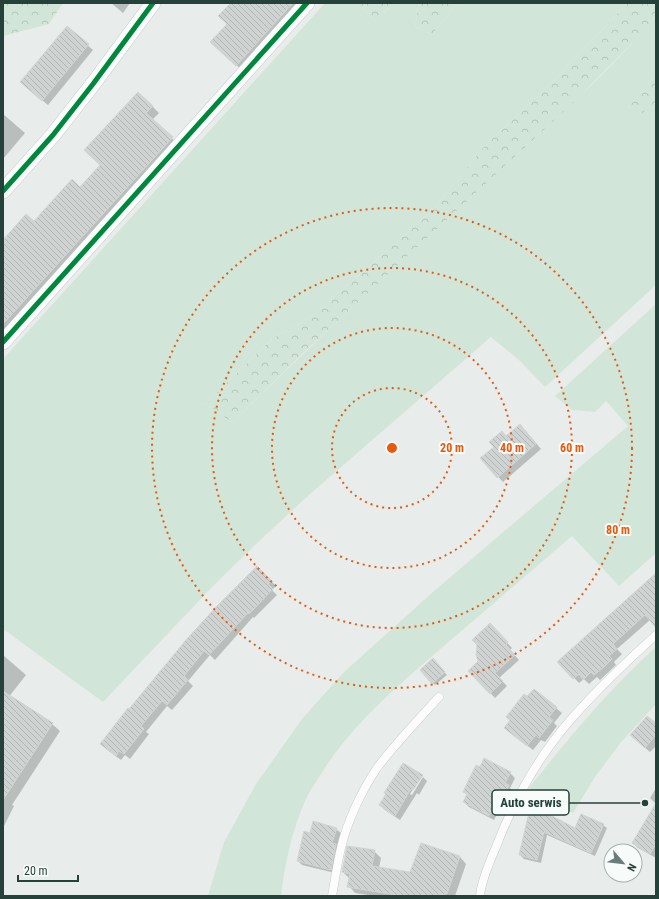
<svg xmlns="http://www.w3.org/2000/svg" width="659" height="899" font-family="'Roboto Condensed',sans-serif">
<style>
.green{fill:#d1e6d8}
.forest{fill:url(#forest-crowns)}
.shadow{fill:#0003}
.building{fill:url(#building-back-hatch);stroke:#d1d6d4}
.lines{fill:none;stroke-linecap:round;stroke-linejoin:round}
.service-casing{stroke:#c5cac8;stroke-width:9}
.minor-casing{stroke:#c5cac8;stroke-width:16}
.service{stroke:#fcfcfc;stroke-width:8}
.minor{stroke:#fcfcfc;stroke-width:15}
.cycleway-casing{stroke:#f7fbf9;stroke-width:8}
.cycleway{stroke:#00873e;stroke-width:5}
.ring{fill:none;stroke:#e8590c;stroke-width:2;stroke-dasharray:2 4}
.centre{fill:#e8590c;stroke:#f7fbf9;stroke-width:2}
.ring-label{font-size:12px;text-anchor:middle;font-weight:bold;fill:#e8590c;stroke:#f7fbf9;stroke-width:4;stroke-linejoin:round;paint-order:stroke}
.leader{fill:none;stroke:#24423a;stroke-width:1.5}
.callout-dot{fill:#24423a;stroke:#f7fbf9;stroke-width:1.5}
.callout{fill:#f7fbf9;stroke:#24423a;stroke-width:1.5}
.callout-label{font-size:13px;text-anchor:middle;font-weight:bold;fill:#24423a}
</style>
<defs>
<pattern id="forest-crowns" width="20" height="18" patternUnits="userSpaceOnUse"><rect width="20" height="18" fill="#d1e6d8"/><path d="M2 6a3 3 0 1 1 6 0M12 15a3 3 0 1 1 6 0" fill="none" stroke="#b3c6ba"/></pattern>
<pattern id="building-back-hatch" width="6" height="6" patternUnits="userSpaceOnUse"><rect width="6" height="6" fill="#cfd4d2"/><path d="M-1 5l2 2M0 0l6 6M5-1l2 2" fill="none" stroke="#b2b7b5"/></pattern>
</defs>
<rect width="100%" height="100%" fill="#e8edeb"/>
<path class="green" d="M325 3H363L361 7 375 21 394 3H419L415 27 432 34 458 3H624L625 6 552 82 483 148 432 211 313 315 272 339 206 403 232 423C317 339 405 258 493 177 548 125 608 74 656 16V74L629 107 639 115 656 101V285L545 387 520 361 491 337 309 495 256 544 214 585 103 702 3 629V359Z
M656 304V553L619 586 572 536C532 570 492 605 452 639 404 681 351 723 318 779 314 785 309 792 306 799 292 830 285 863 281 896H208L224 842 256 784 302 719 343 673 434 591 628 426 606 401 595 412 572 410 555 396Z
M656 647V704L622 741 595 777 573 813 529 788C568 739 609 689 656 647Z"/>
<path class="forest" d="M3 3H63L49 24 3 36Z
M363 3H394L375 21 360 6Z
M419 3H458L432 34 415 27Z
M624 3H656V16L643 32 576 100 300 356 232 423 206 403 272 339 313 315 432 211 483 148 552 82 625 6Z
M656 74V101L639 116 629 107Z"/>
<path class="shadow" d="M111 3H130L123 13Z
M232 3H304L243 71 217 48 228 24Z
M67 27 93 50 48 105 26 87Z
M152 106 159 113 152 120 179 145 3 338V241L34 222 80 188 102 165 92 157Z
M3 114 25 133 3 159Z
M525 430 541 449 503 482 481 459 506 437Z
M257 567 276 586 272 590 277 595 254 618 253 617 215 660 210 655 188 681 193 686 172 710 167 706 146 732 149 734 130 759 125 755 121 760 106 749 129 710Z
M656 575V623L650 620 617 649 622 654 614 662 616 665 600 680 597 677 589 684 584 679 579 683 559 662Z
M490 624 512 648 510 650 519 660 499 678 507 686 495 698 469 671 479 661Z
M3 655 26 675 4 703H3Z
M433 660 447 675 435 685 421 671Z
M534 690 562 713 554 723 557 726 545 742 541 740 533 750 510 732 528 698Z
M3 719 52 724 60 731 12 805 14 806 3 828Z
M656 724V746L650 752 636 740Z
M510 773 515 778 510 788 513 791 504 810 500 808 494 820 469 807 464 802 468 795 464 792Z
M421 776 410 794 412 795 423 777 427 781 419 795 417 793 400 820 385 810 380 805Z
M656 788V804L650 798Z
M656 805V858L638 848 633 843Z
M528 817 576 830 603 825 607 828 595 856 547 835 541 863 524 859 520 855Z
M336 829 341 833 337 846 340 849 335 873 302 865 298 861 311 834Z
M421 844 460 857 466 864 455 896H374L355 893 349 886V878L343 872 374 851 381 858 379 868 411 874Z"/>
<path class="building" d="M231 3H293L236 66 210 42 227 24 218 16Z
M67 26 89 44 42 101 20 82Z
M138 92 153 106 146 113 173 137 3 324V240L26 214 34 221 72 179 80 187 100 165 84 150Z
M520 424 536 444 497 478 480 458 494 447 489 442 502 431 506 436Z
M257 566 272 581 268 584 273 589 249 614 248 613 209 655 204 651 184 676 188 680 167 705 162 701 141 726 144 729 124 754 119 751 116 756 100 744 128 708 129 709 186 640 216 607Z
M656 573V628L645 615 613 644 617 649 609 656 612 659 603 668 594 675 591 672 583 680 579 674 573 679 557 662Z
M490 623 508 642 506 645 515 655 495 673 503 681 490 694 468 671 478 661 476 655 477 645 472 640Z
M433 658 445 672 432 684 420 670Z
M534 689 557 707 549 717 553 720 539 738 536 735 527 746 504 728 510 720 506 717 520 699 524 694 527 696Z
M3 691 53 723 3 800Z
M647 716 656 723V735L645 748 630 735Z
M484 758 511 772 505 783 509 785 499 806 495 804 489 816 463 802 467 794 463 792 469 779 476 765 480 767Z
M403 763 423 775 413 790 411 789 395 816 379 805 386 794 384 793Z
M656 803V844L650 854 632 843Z
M533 806 575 828 581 814 604 824 591 853 544 832 537 860 519 855 528 817Z
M313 821 337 828 332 843 336 844 331 870 297 861 304 831 310 833Z
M421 843 460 856 447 894 426 896H401L347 887 350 874 342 872 347 846 375 850 372 866 410 872Z"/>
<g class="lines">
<g class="service-casing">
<path id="service" d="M332 896C335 880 337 864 341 848 347 822 362 790 377 768 396 743 418 720 439 697
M480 896C481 881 490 861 496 847 514 800 540 754 573 717 599 688 627 661 656 635"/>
</g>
<g class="minor-casing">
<path id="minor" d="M3 191 53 135 93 84 153 3
M3 342 307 3"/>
</g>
<use href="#service" class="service"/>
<use href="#minor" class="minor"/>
<g class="cycleway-casing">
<path id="cycleway" d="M3 191 53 135 93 84 153 3
M3 342 307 3"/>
</g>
<use href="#cycleway" class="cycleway"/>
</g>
<g class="ring">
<circle cx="392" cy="448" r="60"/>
<circle cx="392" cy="448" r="120"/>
<circle cx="392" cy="448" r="180"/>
<circle cx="392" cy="448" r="240"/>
</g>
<circle cx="392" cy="448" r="6" class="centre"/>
<g class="ring-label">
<text x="452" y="452">20 m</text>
<text x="512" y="452">40 m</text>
<text x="572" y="452">60 m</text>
<text x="618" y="534">80 m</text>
</g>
<path class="leader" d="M645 803L569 803"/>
<circle class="callout-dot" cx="645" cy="803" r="4"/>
<rect class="callout" x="492" y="790" width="77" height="25" rx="4"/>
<g class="callout-label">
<text x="531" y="807">Auto serwis</text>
</g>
<rect width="659" height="899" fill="none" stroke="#24423a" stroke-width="8"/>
<g transform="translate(623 863) rotate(118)"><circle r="19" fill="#f7fbf9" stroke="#a3b1ad"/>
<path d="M0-3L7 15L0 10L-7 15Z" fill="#697e78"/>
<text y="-6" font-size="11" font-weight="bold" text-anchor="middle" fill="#24423a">N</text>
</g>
<path d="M18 875v6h60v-6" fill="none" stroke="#24423a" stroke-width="2"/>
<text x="24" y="875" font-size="12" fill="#24423a" stroke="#f7fbf9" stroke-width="3" paint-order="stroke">20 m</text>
</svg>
